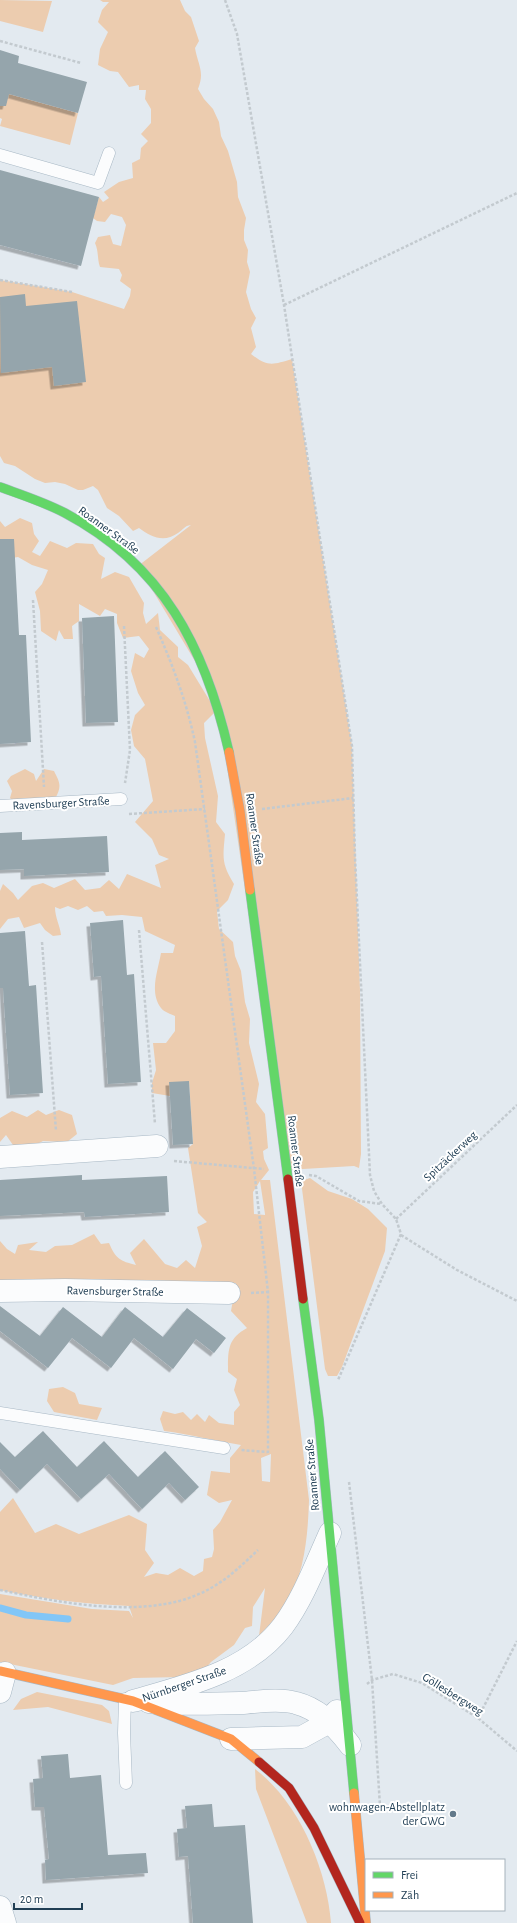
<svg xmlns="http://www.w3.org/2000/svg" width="517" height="1923" font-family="'Alegreya Sans',sans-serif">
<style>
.green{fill:#ecccaf;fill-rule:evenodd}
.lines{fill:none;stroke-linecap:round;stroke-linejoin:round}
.stream{stroke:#82c6f7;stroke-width:7}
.building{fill:#95a5ac;filter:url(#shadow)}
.lane-casing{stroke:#a8b8c5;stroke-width:13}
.street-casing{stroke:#a8b8c5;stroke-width:23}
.fast-casing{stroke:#a8b8c5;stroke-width:10}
.slow-casing{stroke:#a8b8c5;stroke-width:10}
.jam-casing{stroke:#a8b8c5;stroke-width:10}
.path{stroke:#c3cacf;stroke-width:2.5;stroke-dasharray:3 2;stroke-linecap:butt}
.lane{stroke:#fbfcfd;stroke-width:12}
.street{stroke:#fbfcfd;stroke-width:22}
.fast{stroke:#63d668;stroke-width:9}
.slow{stroke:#ff974d;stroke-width:9}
.jam{stroke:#b3261e;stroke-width:9}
.poi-dot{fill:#647a8b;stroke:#fff;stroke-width:1.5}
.labels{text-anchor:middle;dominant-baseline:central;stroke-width:4;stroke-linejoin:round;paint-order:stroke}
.street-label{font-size:12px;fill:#203e54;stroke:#fff}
.poi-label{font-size:12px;fill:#203e54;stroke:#fff;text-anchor:end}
</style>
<defs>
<filter id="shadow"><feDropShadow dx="-3.5" dy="3.5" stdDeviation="0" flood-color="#0004"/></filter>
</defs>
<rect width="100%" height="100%" fill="#e3eaf0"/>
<path class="green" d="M0 0 52 1 43 32 0 21Z
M100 0H180L185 11 191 17 199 41 195 48C198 65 205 72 198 89L204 99 213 109 219 122 221 136 228 151 237 182 238 197 246 218 244 230V240L248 250 247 262 250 272 246 292 251 309 256 318 251 328 256 347 251 354C268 367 272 365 292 359L352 746 360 991 361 1154 359 1168 354 1166 286 1170 217 698 138 566 191 525C184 526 184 529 178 533 164 543 151 537 139 528L133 531 119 516 107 508 98 490 93 486 83 490H78L65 484 55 482 45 483 35 479 15 466 4 463 0 456V280L72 292 124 309 130 296 131 289 120 281 122 275 119 269 100 267C97 259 99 252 95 243L98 237 110 235 113 244 121 246 126 225 122 217 111 214 105 222 97 221 93 218 99 197 103 202 109 198 104 192 119 182 133 178 132 163 140 159 141 148 148 141 141 134 151 123V109L145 99 146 90H139V85L129 87 118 72 110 71 98 65 100 49 108 32 98 22 102 10 109 2H103Z
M0 84 9 94 78 113 70 145 0 126 2 119 0 118Z
M20 518 32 523 34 534 39 541 32 552 40 556 50 541 67 548 76 543 93 544 99 554 105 558 101 579 115 572 129 577 144 603 143 613 146 624 158 613 160 630 178 647V657L188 665 216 711 204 723 205 738 218 796 216 822 225 834C223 857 221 863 234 884L228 900 217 911 219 929 233 942 235 956 241 971 245 1002 250 1019 249 1043 259 1084 256 1102 265 1114 268 1148 263 1151 264 1159 269 1170 261 1180H270L309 1500C308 1533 305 1573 287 1603 280 1615 268 1625 259 1636L265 1588 253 1607 252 1626 245 1628 234 1645 211 1662 205 1669 181 1677 133 1678 113 1685 0 1662V1594L92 1609 129 1611 133 1618 129 1606C85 1604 43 1599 0 1590V1512L13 1498 35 1533 56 1524 79 1534 129 1515 147 1524 145 1550 154 1563 144 1577 156 1573 168 1575 180 1568 194 1576 203 1571 204 1559 212 1557 214 1549 213 1530 220 1522 232 1500 219 1503 207 1495 211 1471 230 1473V1458L241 1445C215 1441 190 1434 164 1431L160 1419 163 1411 175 1414 183 1412 191 1420 197 1414 205 1422 209 1415 219 1423 234 1425V1412L240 1405 234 1390 237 1379 228 1372C228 1351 227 1339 247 1328L231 1311 236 1283 204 1285 0 1284V1241L7 1249 15 1254 18 1245 38 1242 29 1250 46 1252 55 1246 72 1245 94 1234 101 1244 109 1243C116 1259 120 1261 136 1265L130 1253 144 1239 165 1264 177 1268 186 1260 195 1268 202 1246 197 1227 207 1222 198 1213 188 1148 193 1144 189 1081 170 1096 152 1093V1083L156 1070 153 1043H166L175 1031V1016C171 1014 164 1012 161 1008 149 992 158 971 161 953H173L175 945 145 931 142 917 122 915 106 916 103 911 94 912 87 906 78 910 68 906 60 909 55 907C55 918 60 925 61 935L53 936 45 930 40 923 24 928 19 917 8 919 0 929V891L3 884 13 893 18 900 32 886 43 883 54 888 75 879 85 890 100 888 109 880 119 889 127 874 161 888 155 865 169 859 159 855 152 839 135 822 153 801 145 759 134 746 131 730 135 715 145 705 138 693 131 671 135 653 144 658 149 649 139 636 123 638 117 623V614L105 609 100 616 79 604V621L72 626 73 639H64L59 630 56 641 41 631 40 611 35 592 42 584 48 570 32 565 18 557 0 560V521L5 527ZM260 1181 265 1214V1215L254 1214 253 1192ZM271 1454 270 1482 262 1481 261 1458Z
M25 769 34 774 36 781 44 769 54 771C60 783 62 786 55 799L43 797 39 804 29 811 17 805 10 798 12 791 7 781 11 776Z
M38 1110 46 1115 59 1110 72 1115 77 1134 67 1142 43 1141 33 1146 13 1145 6 1135 0 1142V1118L12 1111 27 1117Z
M310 1178 328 1191 352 1199 368 1209 387 1228 385 1251 342 1367 337 1376H328L325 1369 301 1181Z
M63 1387 75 1393 79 1404 102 1408 97 1420 54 1412 47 1401 49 1389Z
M37 1692 102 1705 109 1711 112 1724 48 1707 13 1710 21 1699Z
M255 1769C299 1802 327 1869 331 1923H307L256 1789Z"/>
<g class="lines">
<path class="stream" d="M0 1608 26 1615 68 1619"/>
</g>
<path class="building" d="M0 50 19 56 18 63 87 82 78 113 9 94 6 106H0Z
M0 170 99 197 81 266 0 245Z
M25 294 26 306 77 301 86 382 54 386 52 367 1 373 0 297Z
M0 539H14L19 635H26L31 742 0 744Z
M114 616 118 722 86 723 82 618Z
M22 832V840L107 836 109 872 24 876V869L0 870V833Z
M123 920 127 975 134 974 141 1082 108 1084 101 976 94 977 90 923Z
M25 931 29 986 36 985 43 1093 10 1095 3 988H0V933Z
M189 1081 193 1144 173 1145 169 1082Z
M82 1175V1180L167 1176 169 1212 85 1217 84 1212 0 1216V1180Z
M0 1306 40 1336 63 1307 102 1337 125 1307 163 1337 187 1308 226 1338 214 1353 196 1339 173 1369 134 1338 111 1368 72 1338 48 1368 0 1331Z
M43 1431 77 1467 104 1441 138 1477 165 1451 199 1487 185 1500 169 1483 142 1509 109 1474 81 1499 47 1464 20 1490 0 1469V1442L15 1457Z
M68 1754 70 1778 101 1775 108 1855 146 1853 148 1873 46 1880 45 1860 49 1859 44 1807H35L33 1779 43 1778 41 1756Z
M212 1804 214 1827 245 1825 253 1923H193L188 1856 179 1857 177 1829 187 1828 185 1806Z"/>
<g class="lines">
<g class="lane-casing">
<path id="lane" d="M0 155 98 183 109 153
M0 806 121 799
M0 1413 224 1448
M125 1699 124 1733 126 1783"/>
</g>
<g class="street-casing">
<path id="street" d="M0 1157 157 1146
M0 1291 65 1290 229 1293
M0 1692 5 1673
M133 1701C186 1686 248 1672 283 1626 303 1599 316 1564 330 1533
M149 1702C180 1705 210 1704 241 1703 258 1702 279 1698 296 1703 319 1709 336 1726 350 1745
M231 1739 302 1737 322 1726 337 1711
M0 1907 5 1923"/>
</g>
<g class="fast-casing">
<path id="fast" d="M0 487C22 495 44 502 65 513 163 565 205 647 229 752
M250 890 288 1179
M303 1299 319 1420 354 1793"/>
</g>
<g class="slow-casing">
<path id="slow" d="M229 752 240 811 250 890
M0 1671 133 1701 231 1739 259 1762
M354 1793 366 1923"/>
</g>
<g class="jam-casing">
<path id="jam" d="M288 1179 303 1299
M259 1762 289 1788 314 1828 360 1923"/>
</g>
<path class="path" d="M225 0 237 34 284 305 352 746 355 857 370 1175 374 1191 382 1204 396 1219 401 1234 338 1380
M0 41 81 63
M0 280 72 292
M284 305 517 193
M33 600 44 787
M124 626 130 750 125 783
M156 627C173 666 186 700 195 742L254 1169 268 1292V1452L240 1450
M262 809 353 798
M129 814 205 809
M139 930 155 1124
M42 942 56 1131
M174 1161 264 1169
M309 1175 316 1176 359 1201 381 1204
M396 1219 517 1105
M401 1235 457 1270 517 1301
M251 1293 268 1292
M349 1482 372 1680 380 1806
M0 1590C62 1603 153 1622 211 1588 229 1578 243 1564 258 1550
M367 1684 372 1680 393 1674 422 1683 478 1718 517 1751
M478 1718 517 1641"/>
<use href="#lane" class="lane"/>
<use href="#street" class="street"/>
<use href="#fast" class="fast"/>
<use href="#slow" class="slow"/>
<use href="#jam" class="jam"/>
</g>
<circle class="poi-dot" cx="453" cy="1814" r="4"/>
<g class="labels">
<g class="street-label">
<text transform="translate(109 530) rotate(36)">Roanner Straße</text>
<text transform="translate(61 803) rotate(-3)">Ravensburger Straße</text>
<text transform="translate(255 829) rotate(82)">Roanner Straße</text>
<text transform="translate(296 1151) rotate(83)">Roanner Straße</text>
<text transform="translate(450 1156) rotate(-43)">Spitzäckerweg</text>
<text transform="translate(115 1291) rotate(1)">Ravensburger Straße</text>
<text transform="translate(312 1475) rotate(-95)">Roanner Straße</text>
<text transform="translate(184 1684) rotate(-19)">Nürnberger Straße</text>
<text transform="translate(453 1694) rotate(32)">Göllesbergweg</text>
</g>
<g class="poi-label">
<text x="445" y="1807">wohnwagen-Abstellplatz<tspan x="445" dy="14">der GWG</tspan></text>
</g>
</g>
<rect x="365" y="1859" width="140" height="52" fill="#ffffff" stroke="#a6b2bb"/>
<rect x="373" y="1872" width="20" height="6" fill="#63d668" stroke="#a6b2bb"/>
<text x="401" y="1879" font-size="12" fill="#203e54">Frei</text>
<rect x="373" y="1892" width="20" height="6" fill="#ff974d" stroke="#a6b2bb"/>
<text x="401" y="1899" font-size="12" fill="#203e54">Zäh</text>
<path d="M14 1903v6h68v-6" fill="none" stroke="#203e54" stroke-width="2"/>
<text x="20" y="1903" font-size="12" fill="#203e54" stroke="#ffffff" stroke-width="3" paint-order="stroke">20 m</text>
</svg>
